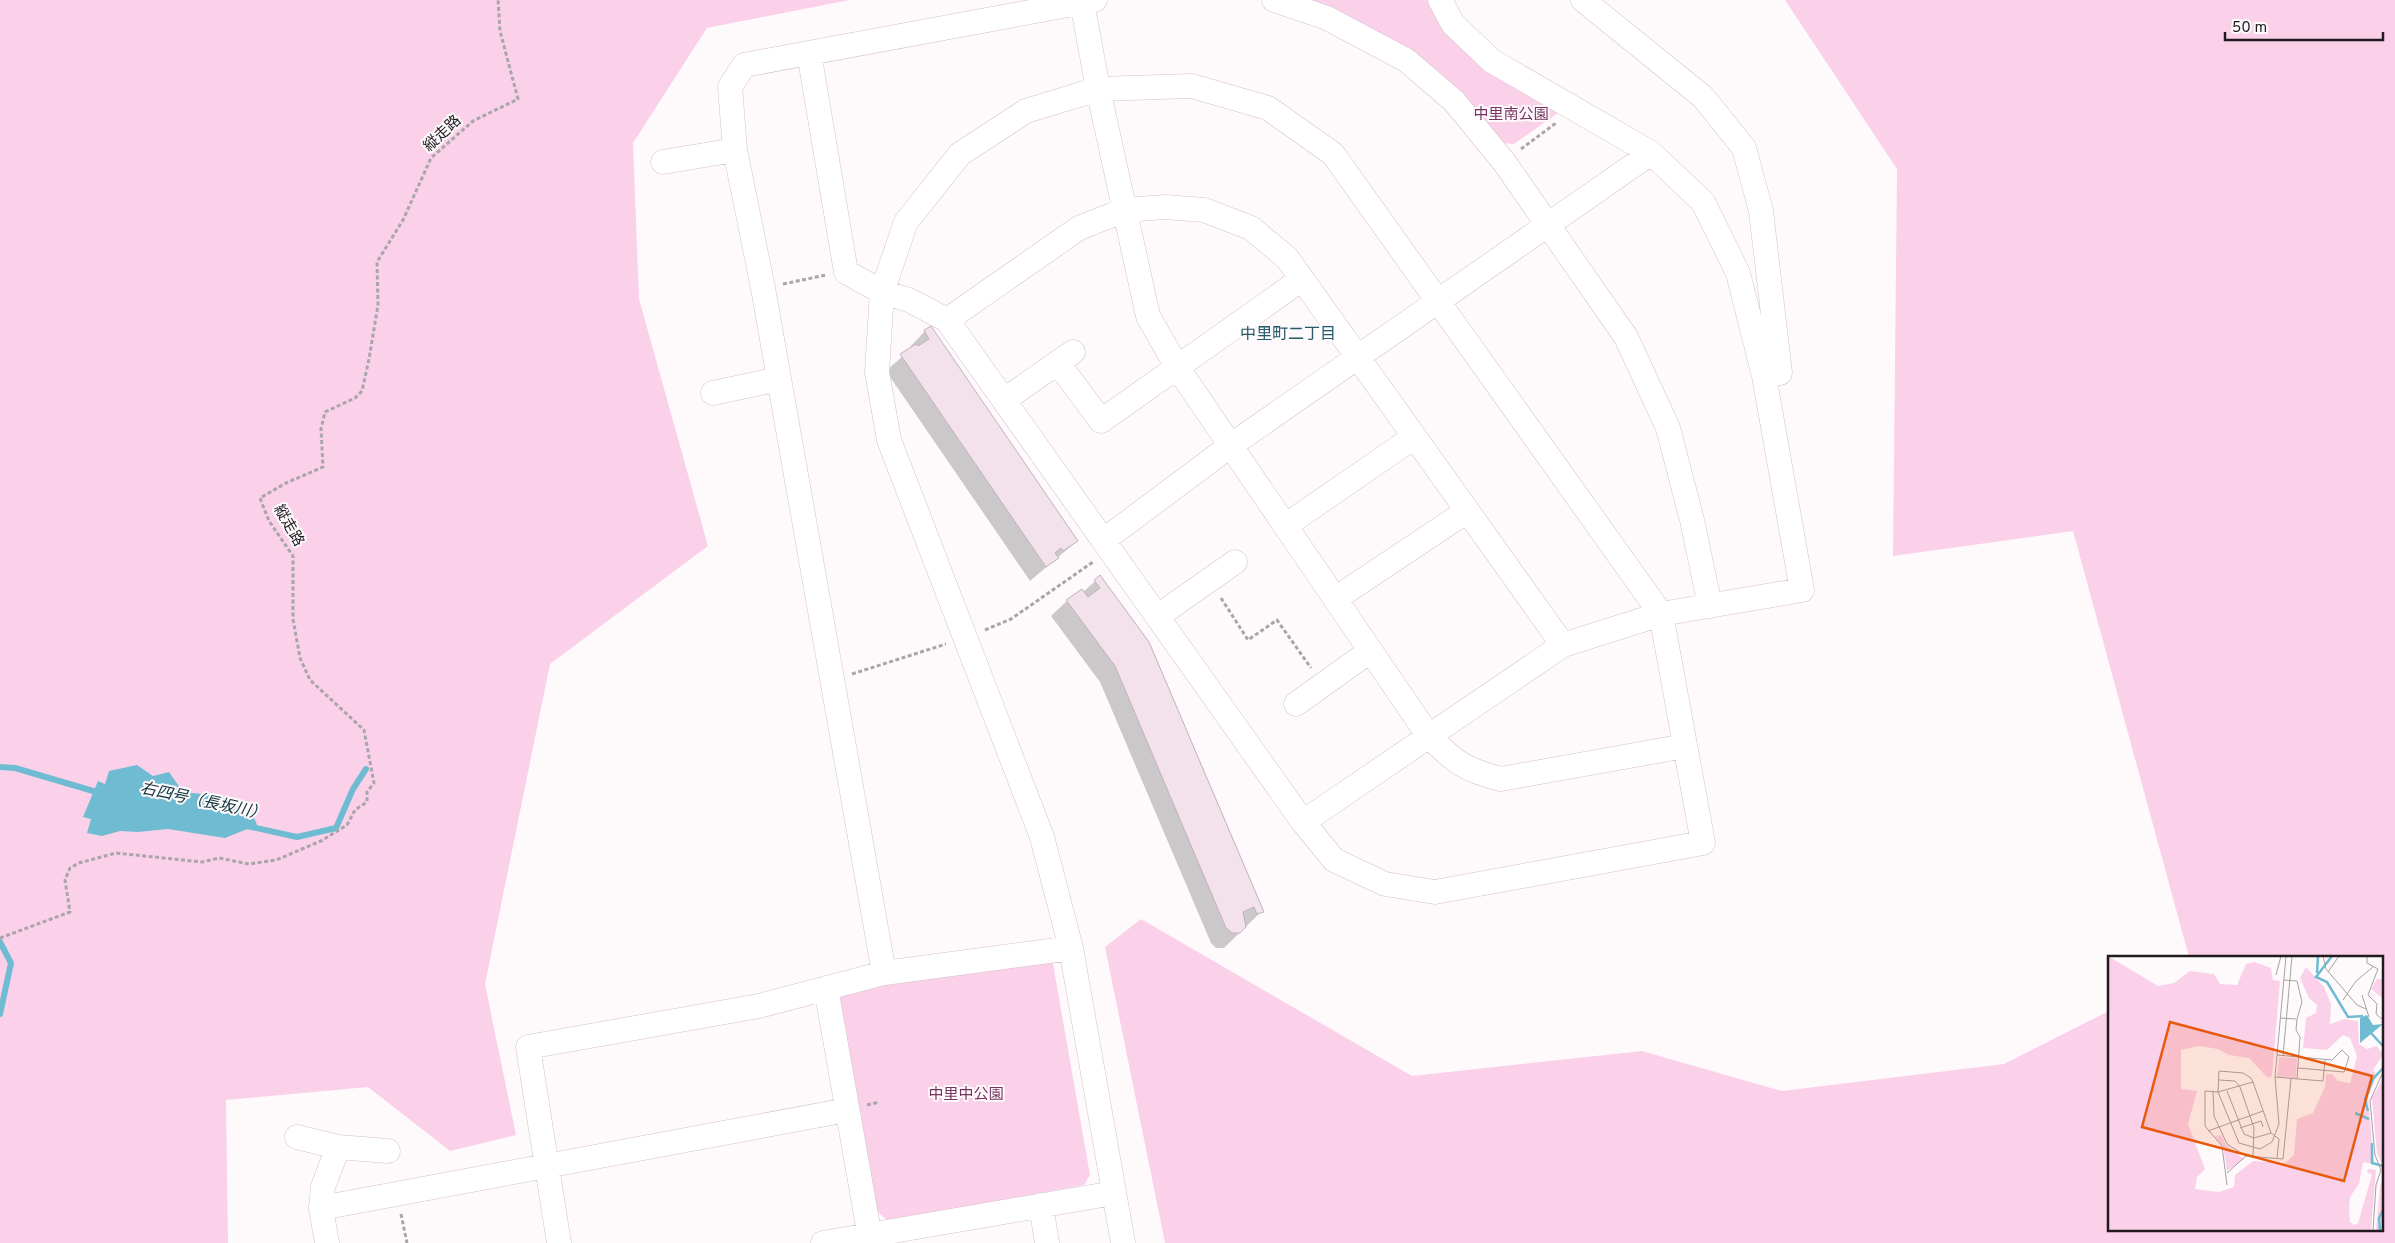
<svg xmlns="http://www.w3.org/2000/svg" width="2395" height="1243" font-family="Overpass,'Noto Sans JP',sans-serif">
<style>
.green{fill:#fbd1ea}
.water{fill:#6fbcd2}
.shadow{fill:#0003}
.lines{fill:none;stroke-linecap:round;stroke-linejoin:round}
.stream{stroke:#6fbcd2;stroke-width:6}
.building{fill:#f3e1eb;stroke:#c2b1bb}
.minor-casing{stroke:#d3c1cb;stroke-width:25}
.path{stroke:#aaa5a8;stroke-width:3;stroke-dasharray:4 2.5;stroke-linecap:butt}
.minor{stroke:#fff;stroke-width:24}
.labels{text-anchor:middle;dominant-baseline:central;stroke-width:4;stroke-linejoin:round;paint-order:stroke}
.park-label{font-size:15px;fill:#773360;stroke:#fefafc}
.street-label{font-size:15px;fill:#211b1f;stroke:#fefafc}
.neighbourhood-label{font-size:16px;fill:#255a68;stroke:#fefafc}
.water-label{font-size:16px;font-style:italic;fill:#0d323c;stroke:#fefafc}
.inset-river{fill:none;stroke:#6fbcd2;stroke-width:2.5}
.inset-road{fill:none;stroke:#a6a1a4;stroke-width:1}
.view{fill:#e8590c;fill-opacity:0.15;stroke:#e8590c;stroke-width:2.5}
.inset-edge{fill:none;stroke:#211b1f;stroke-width:2.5}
</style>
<rect width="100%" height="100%" fill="#fefafc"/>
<path class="green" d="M0 0H849L707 28 633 143 639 299 708 546 550 664 485 984 516 1135 450 1151 368 1087 226 1100 228 1243H0Z
M1305 0H1428L1445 29 1484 70 1558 113 1514 144 1501 143Z
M1785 0H2395V1243H1165L1105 947 1141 919 1412 1076 1642 1051 1782 1091 2004 1064 2109 1011V1229H2381V957H2189L2073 531 1893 556 1897 169Z
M1052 958 1090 1175 1084 1185 888 1221 877 1211 838 1002 845 990Z"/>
<path class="water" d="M137 765 153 776 169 772 183 792C208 795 248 796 257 825L225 838 168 829 138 832 120 831 102 836 87 833 91 819 83 817 98 781 105 784 109 771Z"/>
<path class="shadow" d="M925 331 1077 541 1030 581 886 371 911 349 910 347Z
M1100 577 1262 911 1224 948H1216L1211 943 1100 682 1051 616 1067 601 1082 590 1083 592Z"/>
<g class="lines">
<path class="stream" d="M0 767 15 768 100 793
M247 826 297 837 336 828 353 789 366 769
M0 942 11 963 0 1014"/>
</g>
<path class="building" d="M931 326 1078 541 1063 551 1061 548 1055 553 1059 558 1046 567 900 354 916 344 918 346 929 339 924 330Z
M1100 575 1149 642 1264 912 1257 914 1254 907 1243 912 1246 927 1240 933H1232L1226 928 1115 666 1066 600 1082 589 1088 597 1100 588 1094 580Z"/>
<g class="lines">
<g class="minor-casing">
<path id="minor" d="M1274 0 1327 18 1406 60 1454 101 1504 162 1626 337 1668 428 1692 520 1710 606
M1583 0 1703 97 1744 148 1761 211 1780 373 1764 376
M1082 2 1098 89 1148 316 1177 367 1428 735C1454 762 1465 770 1501 779L1685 746
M809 53 846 272 882 292 909 300 947 320 1303 822 1334 860 1385 884 1435 892 1703 843 1661 614 1563 645 1303 822
M663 162 735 150
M947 320 1079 228 1125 210 1165 207 1204 210 1251 228 1287 258 1563 645
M1058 363 1101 421 1302 279
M713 393 779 379
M1004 400 1073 352
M1285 526 1414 437
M1104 540 1230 446 1651 153
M1335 599 1467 511
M1158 616 1235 562
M1296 704 1370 651
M884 973 763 288 735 150 730 87 744 65 1095 0
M826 988 871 1243
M297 1137 338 1147 388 1151
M1041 1205 1047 1243
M321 1208 323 1187 338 1147
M327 1243 321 1208 847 1110
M559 1243 528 1047 759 1006 884 973 1071 948
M823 1243 1114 1193
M1123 1243 1071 948 1042 837 889 440 877 372 882 292 906 222 960 154 1026 111 1098 89 1192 86 1268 108 1333 154 1661 614 1802 590 1764 376 1738 273 1703 202 1651 153 1492 61 1453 24 1440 0"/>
</g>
<path class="path" d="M1521 149 1556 123
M783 284 826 275
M1221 598 1248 640 1277 620 1311 668
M985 630 1011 619 1093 562
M852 674 946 644
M0 938 70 912 65 880 70 868 79 863 116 853 202 862 219 858 249 864 276 860 321 841 347 825 355 810 367 802V792L374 783 364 730 310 680 300 658 293 619V556L269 521 260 498 286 483 323 467 321 429 325 412 355 398 362 391 369 359 378 305 377 262 403 220 431 158 473 121 518 99 500 31 498 0
M867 1105 879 1102
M401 1214 407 1243"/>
<use href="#minor" class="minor"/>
</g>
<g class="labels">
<g class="park-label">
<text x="1511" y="115">中里南公園</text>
<text x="966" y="1095">中里中公園</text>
</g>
<g class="street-label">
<text transform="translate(443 134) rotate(-43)">縦走路</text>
<text transform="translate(288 526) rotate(60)">縦走路</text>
</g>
<g class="neighbourhood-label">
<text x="1288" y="335">中里町二丁目</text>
</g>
<g class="water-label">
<text transform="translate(203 802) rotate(12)">右四号（長坂川）</text>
</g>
</g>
<g transform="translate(2108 956)">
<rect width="275" height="275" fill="#fefafc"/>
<path d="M0 0 50 30 66 27 82 15 106 18 112 28 129 29 138 8 146 6 163 12 165 24 172 25 164 120 160 122 141 102 121 99 110 93 91 90 73 94V133L89 135 80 168 97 213 89 221 87 233 111 236 126 231 127 219 145 205 177 207 186 199 189 163 205 157 217 131 218 118H224L230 125 242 127 249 100 242 82 235 79 219 94 195 92 198 62 208 57 209 49 201 42 192 22 198 11 216 31 223 48 222 68 236 63 250 65 251 88 259 93 269 90 275 99 265 114 268 119 260 142 266 208 255 206 251 228 242 241 241 252 242 266 246 269 250 267 264 219 259 216 260 213 268 214 263 275H0ZM269 23H275V43L263 33ZM171 101 189 102 188 122 169 121ZM275 122V210L269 198 264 142ZM113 179 118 189 136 203 119 215 115 190 107 180ZM275 223V275H268L272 230Z" fill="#fbd1ea"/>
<path d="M259 59 265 69 275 68 252 87V62Z" fill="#6fbcd2"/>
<path class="inset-river" d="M224 0 208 21 219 26 240 61 255 60M209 17 210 0M263 77 275 90M260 155 257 144 265 123 275 112M247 157 261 163M264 187V207L275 210M272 275 271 262 275 254"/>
<path class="inset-road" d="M215 0 218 13 249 49 258 53M259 0V7L270 13 260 39 269 48 268 58 275 64M220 16 231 0M168 19 173 0M176 24 189 25 194 46 189 63 188 74 192 81 189 123M254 39 261 61M235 44 248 25 265 11M172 62 188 63M169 99 224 104 234 94 241 101 236 116 190 112M175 100 184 0M167 121 215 125 217 104M111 124 127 125 132 131 146 172 145 200M145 126 110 136 111 115 135 117 143 122 145 126 163 177 171 183 169 202M105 135 106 160 119 188 138 200 175 203 183 123M119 135 136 178 146 182 163 177M132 172 153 165 155 171M100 175 155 155M119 217 138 200M119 229 114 190 97 170V135L110 136 131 187 152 193 164 186 171 168 167 121 178 0M265 275 268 229 273 214 267 199 262 145 275 116"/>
<path class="view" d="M62 66 264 120 236 225 34 171Z"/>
<rect width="275" height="275" class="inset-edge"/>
</g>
<path d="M2225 32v8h158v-8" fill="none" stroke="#211b1f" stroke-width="2.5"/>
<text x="2232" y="32" font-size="15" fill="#211b1f" stroke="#fefafc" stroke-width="4" paint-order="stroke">50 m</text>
</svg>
